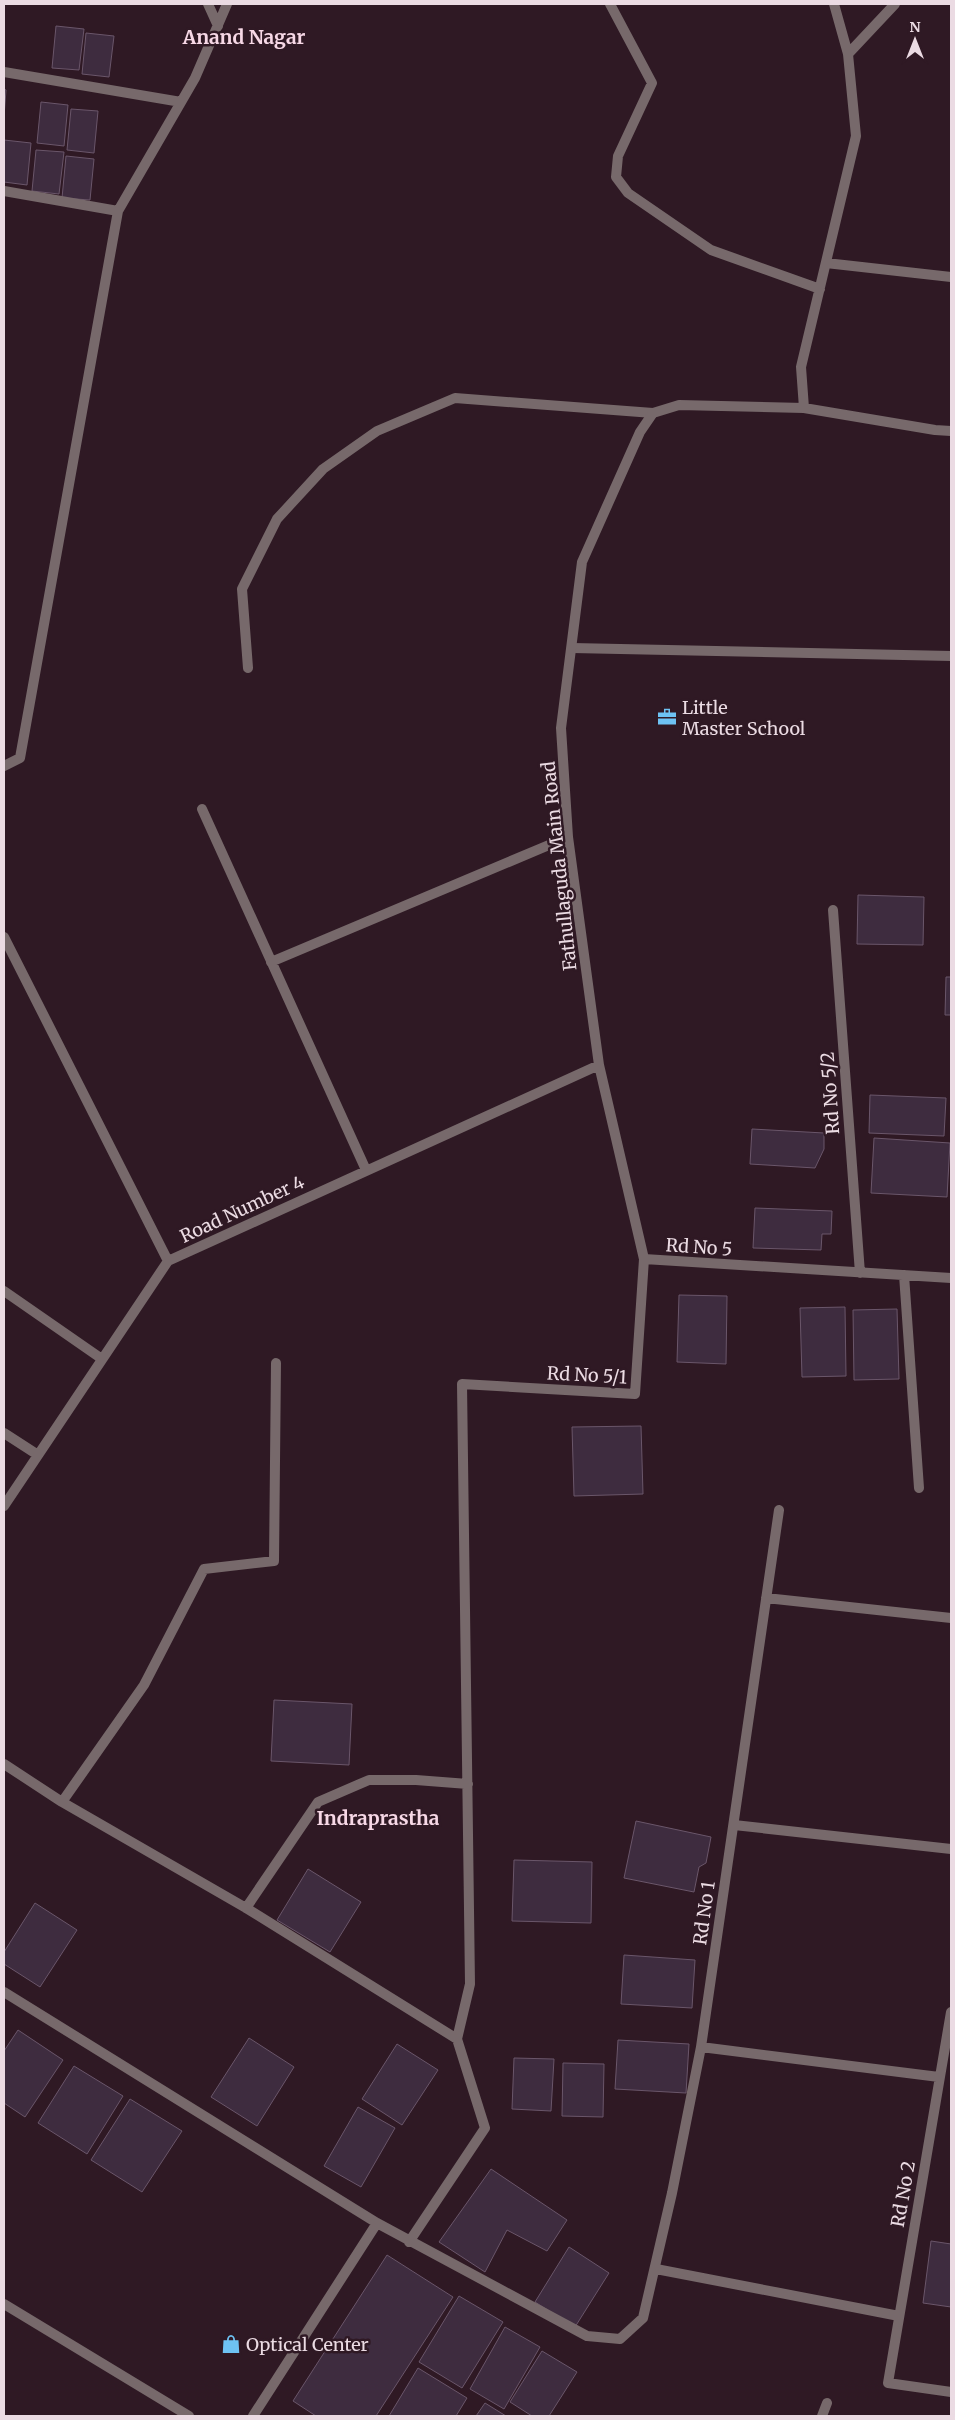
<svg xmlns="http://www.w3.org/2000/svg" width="955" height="2420" font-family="Merriweather,serif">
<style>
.building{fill:#3e2c3f;stroke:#6a566a}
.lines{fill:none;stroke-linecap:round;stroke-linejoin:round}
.service{stroke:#77696b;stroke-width:10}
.minor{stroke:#77696b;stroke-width:10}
.tertiary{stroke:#77696b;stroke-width:10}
.labels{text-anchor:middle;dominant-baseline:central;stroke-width:5;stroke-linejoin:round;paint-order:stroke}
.poi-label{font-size:18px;fill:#ebdbe3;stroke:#2f1924;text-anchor:start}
.street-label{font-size:18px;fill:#ebdbe3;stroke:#2f1924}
.neighbourhood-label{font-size:19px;font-weight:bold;fill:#f7d8e6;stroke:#2f1924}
</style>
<rect width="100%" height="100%" fill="#2f1924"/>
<path class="building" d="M56 26 84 29 79 70 52 68Z
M86 33 114 36 109 77 82 74Z
M4 89 6 90 4 117Z
M41 102 68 105 64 146 37 143Z
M71 109 98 111 94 153 67 150Z
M4 140 31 143 27 185 4 182Z
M36 150 64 152 59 194 32 191Z
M66 156 94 159 90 200 62 198Z
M858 895 924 897 923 945 857 944Z
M946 977H951V1015H945Z
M870 1095 946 1098 944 1136 869 1133Z
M752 1129 824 1133V1149L815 1168 750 1164Z
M874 1138 950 1143 947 1197 871 1193Z
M755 1208 832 1211 831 1234H822L821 1250 753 1248Z
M679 1295 727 1296 726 1364 677 1362Z
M845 1307 846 1376 802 1377 800 1308Z
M897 1309 899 1379 854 1380 853 1310Z
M641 1426 643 1494 574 1496 572 1427Z
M274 1700 352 1704 349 1765 271 1761Z
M636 1821 711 1837 706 1863 699 1867 694 1892 624 1878Z
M514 1860 592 1862 591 1923 512 1921Z
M308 1869 361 1902 330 1952 277 1920Z
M35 1903 77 1930 40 1987 4 1964V1952Z
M624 1955 695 1960 692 2008 621 2004Z
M18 2030 63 2060 25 2117 4 2103V2051Z
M249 2038 294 2067 257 2126 211 2097Z
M618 2040 689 2044 686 2093 615 2089Z
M397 2044 438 2070 402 2125 362 2099Z
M514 2058 554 2059 551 2111 512 2109Z
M563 2063 604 2064 603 2117 562 2116Z
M74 2066 123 2096 87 2154 38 2123Z
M130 2099 182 2131 142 2192 91 2160Z
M358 2107 395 2128 361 2187 324 2166Z
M491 2169 567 2220 547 2251 507 2230 485 2272 439 2242Z
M931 2241 951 2244V2307L923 2303Z
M569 2247 609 2273 575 2327 535 2302Z
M387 2255 453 2297 376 2416H316L293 2401Z
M459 2296 503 2322 462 2388 419 2362Z
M505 2327 540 2347 504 2409 470 2389Z
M542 2351 577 2372 549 2416H532L510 2402Z
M418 2368 467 2398 456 2416H389Z
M485 2403 506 2416H476Z"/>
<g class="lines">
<path class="service" d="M572 648 951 656
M248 668 242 589 277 519 323 469 377 431 455 398 653 413
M822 2416 827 2403"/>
<path class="minor" d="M208 4 218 26
M610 4 652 83 618 156 616 177 628 193 711 250 820 289
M848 54 895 4
M4 72 181 102
M4 191 118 211
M826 263 951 277
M804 408 801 367 856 136 848 54 834 4
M4 766 20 758 118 211 195 78 227 4
M202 809 366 1170
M833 910 860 1273
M4 937 168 1261
M271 962 568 837
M644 1259 951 1278
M904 1275 919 1488
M4 1291 102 1359
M4 1433 38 1455
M4 1506 168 1261 599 1065
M766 1598 951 1618
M4 1764 62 1802 246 1908 457 2039
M62 1802 144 1685 204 1569 274 1561 276 1363
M734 1825 951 1849
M246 1908 318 1802 369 1780H416L468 1784
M4 1992 377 2223 587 2336 620 2339 643 2318 672 2193 701 2047 779 1510
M951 2012 888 2383 951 2392
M701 2047 939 2077
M409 2242 485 2128 457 2039 470 1984 462 1384 635 1394 644 1259 599 1065 568 837 561 728 582 562 640 432 653 413 679 405 804 408 935 430 951 431
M656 2269 899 2316
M253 2416 377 2223"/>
<path class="tertiary" d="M4 2304 189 2416"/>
</g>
<defs>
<g id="office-bare" transform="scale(1.5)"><path d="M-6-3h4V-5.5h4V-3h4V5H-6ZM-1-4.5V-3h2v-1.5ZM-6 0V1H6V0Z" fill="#6ec2f3" stroke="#2f1924" stroke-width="2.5" paint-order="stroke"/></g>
<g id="shop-bare" transform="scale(1.5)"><path d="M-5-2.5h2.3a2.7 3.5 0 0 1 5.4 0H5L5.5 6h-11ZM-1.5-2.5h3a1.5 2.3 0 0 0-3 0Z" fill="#6ec2f3" stroke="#2f1924" stroke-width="2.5" paint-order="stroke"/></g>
</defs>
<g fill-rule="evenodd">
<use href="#office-bare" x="667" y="717"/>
<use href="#shop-bare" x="231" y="2344"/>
</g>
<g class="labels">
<g class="poi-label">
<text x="682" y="707">Little<tspan x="682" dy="21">Master School</tspan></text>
<text x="246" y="2344">Optical Center</text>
</g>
<g class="street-label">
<text transform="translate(559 866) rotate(-96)">Fathullaguda Main Road</text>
<text transform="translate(830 1093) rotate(-94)">Rd No 5/2</text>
<text transform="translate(242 1209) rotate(-25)">Road Number 4</text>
<text transform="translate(699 1247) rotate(4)">Rd No 5</text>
<text transform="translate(587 1375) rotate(3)">Rd No 5/1</text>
<text transform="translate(704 1913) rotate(-82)">Rd No 1</text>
<text transform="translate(903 2194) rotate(-80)">Rd No 2</text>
</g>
<g class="neighbourhood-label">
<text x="244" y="37">Anand Nagar</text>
<text x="378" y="1818">Indraprastha</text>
</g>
</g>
<rect width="955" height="2420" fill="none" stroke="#ebdbe3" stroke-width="10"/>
<g transform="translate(915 40)" stroke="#2f1924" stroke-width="4" paint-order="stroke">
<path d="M0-4L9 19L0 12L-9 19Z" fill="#ebdbe3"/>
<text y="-8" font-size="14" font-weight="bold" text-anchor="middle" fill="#ebdbe3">N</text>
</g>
</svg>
